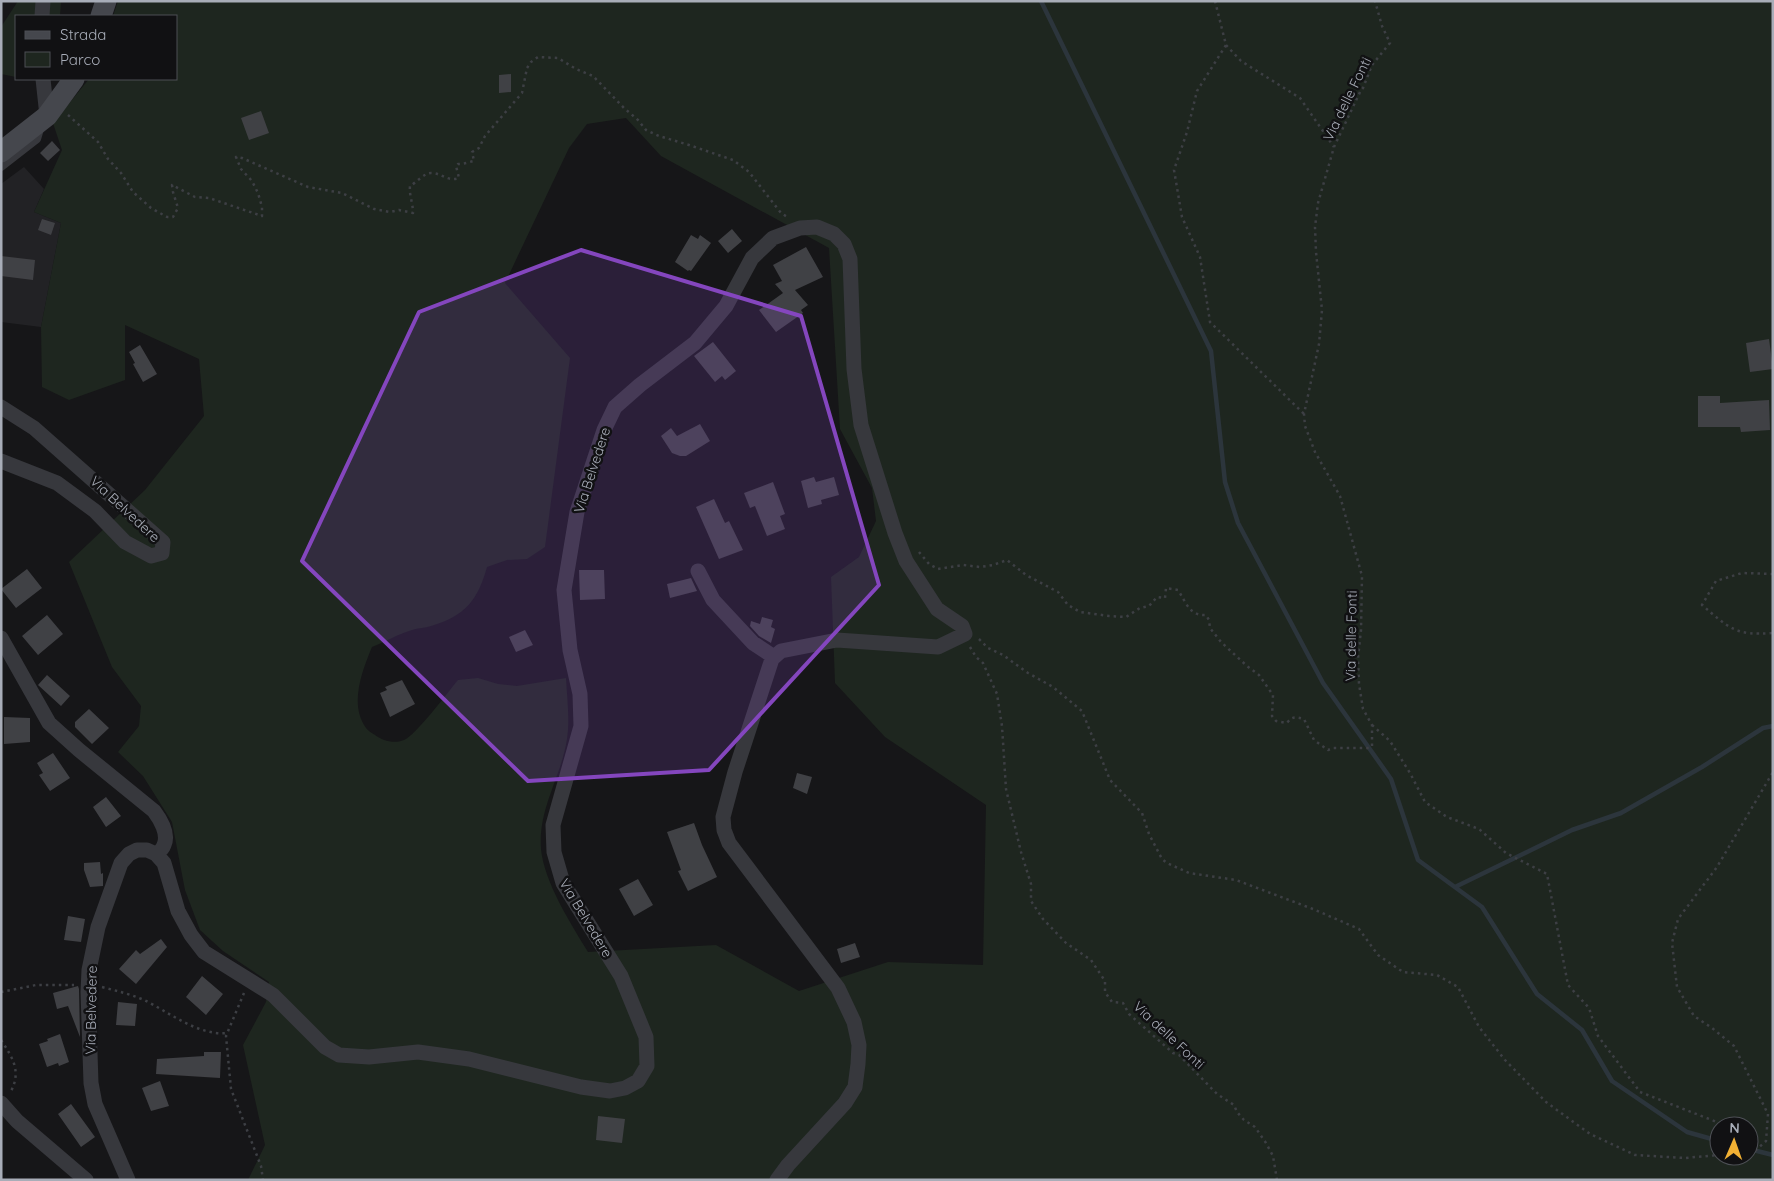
<svg xmlns="http://www.w3.org/2000/svg" width="1774" height="1181" font-family="Quicksand,sans-serif">
<style>
.built{fill:#222225}
.green{fill:#1e261f;fill-rule:evenodd}
.lines{fill:none;stroke-linecap:round;stroke-linejoin:round}
.stream{stroke:#2c353c;stroke-width:4.5}
.building{fill:#404145}
.path{stroke:#3d3f44;stroke-width:2.5;stroke-dasharray:2.5 4;stroke-linecap:butt}
.lane{stroke:#37383d;stroke-width:8}
.street{stroke:#37383d;stroke-width:15}
.secondary{stroke:#45474d;stroke-width:21}
.marked{fill:#8446be;fill-opacity:0.2;stroke:#8446be;stroke-width:4;stroke-linejoin:round}
.labels{text-anchor:middle;dominant-baseline:central;stroke-width:5;stroke-linejoin:round;paint-order:stroke}
.street-label{font-size:14px;fill:#a8adb8;stroke:#111113}
</style>
<rect width="100%" height="100%" fill="#161618"/>
<path class="built" d="M24 167 44 189 34 212 61 223 41 327 1 322V184Z"/>
<path class="green" d="M18 1H61L60 16H16V77L1 74V27Z
M118 1H1773V1180H248L265 1145 243 1045 266 1002 269 982 223 951 200 930 185 890 172 822 143 776 118 752 139 726 141 706 112 667 69 562 145 490 204 416 199 359 125 325V380L69 400 42 387 41 327 61 223 34 212 62 150 53 123 89 79H176V16H113ZM626 118 661 156 829 248 840 429 872 488 876 521 859 557 831 577 835 683 885 737 986 805 983 965 888 962 799 991 716 945 588 952C571 924 544 882 541 849 538 808 561 778 567 739 570 719 567 698 566 678L517 686 498 684 478 678 458 680C448 692 416 735 404 740 394 744 383 741 375 735 372 733 368 731 366 728 349 705 362 671 372 647 385 642 398 634 412 630 418 628 425 628 431 626 465 616 478 600 487 567L507 560 527 559 545 547 570 358 505 283 569 148 587 124ZM1719 1126H1749V1156H1719Z"/>
<g class="lines">
<path class="stream" d="M1041 1 1211 351 1225 482 1238 523 1323 683 1391 779 1418 860 1482 907 1537 994 1582 1030 1612 1081 1687 1132 1719 1141
M1455 887 1572 830 1621 813 1702 767 1763 728 1773 726
M1749 1149 1773 1155"/>
</g>
<path class="building" d="M511 74V92L499 93V75Z
M261 111 269 133 249 140 241 118Z
M52 141 60 150 48 161 40 153Z
M42 219 55 223 51 235 38 230Z
M732 229 742 241 728 253 718 241Z
M691 235 698 239 700 235 711 243 691 271 689 270 688 271 675 262Z
M806 247 823 277 795 290 808 305 801 310 803 313 776 332 759 310 783 293 775 284 782 281 773 265Z
M1 256 35 260 33 280 1 276Z
M1769 339 1773 369 1750 372 1746 343Z
M713 342 736 371 725 380 722 376 715 382 694 356Z
M140 345 157 374 143 382 133 364 135 363 129 352Z
M1698 396H1720V403L1769 400 1770 430 1741 432 1740 427H1698Z
M700 424 710 441 686 456H680L672 453 661 436 671 428 677 436Z
M814 477 816 482 834 477 839 495 821 500 822 504 808 508 801 481Z
M773 482 785 514 780 516 785 529 767 536 755 506 750 508 744 493Z
M714 499 725 523 729 521 743 550 719 559 696 507Z
M27 569 42 588 16 608 1 589Z
M579 570H604L605 599 580 600Z
M691 578 697 591 670 598 667 584Z
M47 615 63 634 38 655 22 636Z
M762 617 773 620 771 627 775 629 771 643 759 636 750 626 751 621 760 624Z
M525 630 533 645 516 652 509 637Z
M47 675 70 696 61 706 38 685Z
M402 680 415 704 390 717 380 693 387 690 385 687Z
M89 709 109 728 92 744 75 727V722Z
M4 717 30 718V742L4 744Z
M53 753 70 778 50 791 39 775 43 773 37 763Z
M797 773 812 777 807 794 793 788Z
M106 797 121 816 106 827 93 807Z
M694 823 702 845 717 877 688 891 678 871 681 870 667 832Z
M100 862 101 874 103 873V886L90 887 84 870V863Z
M638 879 653 905 634 916 619 889Z
M68 916 85 919 81 942 64 940Z
M161 939 167 947 136 984 119 969 136 950 140 954Z
M855 943 860 957 841 963 837 949Z
M202 976 223 994 206 1015 186 997Z
M78 986 79 989 80 1037 68 1006 57 1009 53 993Z
M118 1002 137 1004 135 1026 116 1025Z
M60 1034 69 1062 59 1066 58 1063 47 1067 39 1044 48 1041 47 1039Z
M204 1052H221L220 1078 156 1074 157 1059 204 1056Z
M160 1081 169 1106 151 1111 142 1088Z
M71 1104 95 1137 81 1147 58 1114Z
M598 1116 625 1119 622 1143 596 1140Z"/>
<g class="lines">
<path class="path" d="M1215 1 1226 45 1197 91 1187 132 1174 170 1182 217 1200 257 1210 322 1304 414
M1226 45 1241 61 1300 98 1334 147
M68 115 98 142 108 159 121 173 133 192 151 208 167 217H173L178 208 173 192 172 185 195 197 209 198 262 216V207L258 193 252 181 241 169 236 157 242 158 308 187 342 193 374 209 390 212 399 210 413 213C413 203 409 195 410 186 416 183 424 173 431 173 442 173 447 182 459 178L456 166 458 164C464 164 469 162 474 161L472 152 479 148 485 136 522 93 527 68 531 62 538 57 558 58 576 69 593 76 624 108 638 120 646 130 659 136 689 145 733 160 749 172 781 213 789 218
M919 552 929 564 938 569 963 565 980 567 993 565 1007 560 1026 575 1058 592 1068 605 1080 612 1109 616 1126 617 1140 608 1149 606 1157 597 1165 598 1166 588 1178 590C1186 602 1189 616 1206 615L1209 620 1210 628 1221 642 1247 666 1259 675 1273 695 1272 716 1276 721 1287 723C1292 716 1296 717 1304 719L1314 740 1328 750 1333 748H1369L1372 746V725L1363 709 1359 684 1358 658 1361 630 1362 576 1340 496 1315 452 1305 426 1304 414 1319 344 1322 310 1316 252 1315 227 1318 203 1334 147 1361 90 1363 88 1372 65 1390 43 1382 26 1375 1
M1773 574 1742 573 1716 581 1702 605C1729 628 1735 636 1773 633
M979 639 988 648 1003 655 1028 673 1053 687 1082 711 1110 780 1142 813 1149 834 1162 859 1167 863 1189 873 1236 880 1313 909 1359 929 1378 955 1403 972 1437 975 1458 987 1479 1027 1505 1060 1546 1102 1590 1134 1635 1155 1685 1158 1719 1155
M970 647 976 657 983 663 997 694 1002 726 1006 789 1021 852 1031 884V901L1043 919 1066 943 1091 960 1105 981V992L1112 1002 1123 1003 1129 1014 1173 1053 1179 1055 1217 1094 1234 1105 1237 1112 1244 1120 1255 1127 1266 1143 1273 1156 1277 1180
M1372 725 1390 741 1410 773 1425 802 1447 817 1479 829 1506 853 1547 874 1568 985 1589 1008 1598 1036 1640 1092 1727 1126
M102 987C117 991 130 994 144 1000 169 1012 198 1036 227 1033
M1 992 36 985H74
M244 993 226 1036 231 1089 261 1166 263 1180
M1 1040C13 1058 22 1072 10 1093
M1749 1141 1759 1148
M1749 1152 1755 1151 1766 1141 1768 1114 1734 1046 1712 1028 1694 1016 1677 987 1672 943 1678 919 1717 867 1773 772"/>
<path class="lane" d="M1 167 37 139 40 129"/>
<path class="street" d="M42 16 43 1
M43 79 47 116
M1 407 34 428 163 542 162 553 151 556 125 542 95 511 57 483 1 461
M698 571 713 600 753 643 774 657
M1 638 49 723 79 750 154 811C160 819 169 834 164 845 163 848 159 852 156 854
M1 1103 17 1121 86 1180
M128 1180 95 1104 91 1083 88 992 89 970 98 927 121 863 129 854 137 850H147L156 854 164 863 178 911 191 935 204 952 273 995 325 1047 339 1055 369 1057 418 1052 469 1059 581 1087 610 1091 625 1088 638 1081 647 1066 646 1037 621 976 563 883 554 852 553 825 581 726 580 694 570 650 564 590 577 512 604 430 615 407 640 385 695 343 726 306 752 258 773 238 800 228 817 227 834 234 844 244 850 259 854 369 861 425 895 533 906 561 937 609 962 626 965 634 938 647 837 640 781 651 772 659 735 772 723 817 724 830 729 843 838 988 854 1022 859 1045 858 1064 855 1087 845 1103 788 1165 777 1180"/>
<path class="secondary" d="M101 16 106 1
M1 152 47 116 74 79"/>
</g>
<path class="marked" d="M581 250 801 316 879 585 709 770 528 781 302 561 419 312Z"/>
<g class="labels">
<g class="street-label">
<text transform="translate(1347 99) rotate(-64)">Via delle Fonti</text>
<text transform="translate(592 470) rotate(-72)">Via Belvedere</text>
<text transform="translate(125 509) rotate(43)">Via Belvedere</text>
<text transform="translate(1351 636) rotate(-89)">Via delle Fonti</text>
<text transform="translate(586 918) rotate(59)">Via Belvedere</text>
<text transform="translate(91 1010) rotate(-89)">Via Belvedere</text>
<text transform="translate(1169 1035) rotate(43)">Via delle Fonti</text>
</g>
</g>
<rect width="1774" height="1181" fill="none" stroke="#a8adb8" stroke-width="5"/>
<rect x="15" y="15" width="162" height="65" fill="#111113" stroke="#4d4f55"/>
<rect x="25" y="31" width="25" height="8" fill="#45474d" stroke="#4d4f55"/>
<text x="60" y="40" font-size="15" fill="#a8adb8">Strada</text>
<rect x="25" y="52" width="25" height="15" fill="#1e261f" stroke="#4d4f55"/>
<text x="60" y="65" font-size="15" fill="#a8adb8">Parco</text>
<g transform="translate(1734 1141) rotate(2)"><circle r="24" fill="#111113" stroke="#4d4f55"/>
<path d="M0-4L9 19L0 12L-9 19Z" fill="#f2b134"/>
<text y="-8" font-size="14" font-weight="bold" text-anchor="middle" fill="#a8adb8">N</text>
</g>
</svg>
